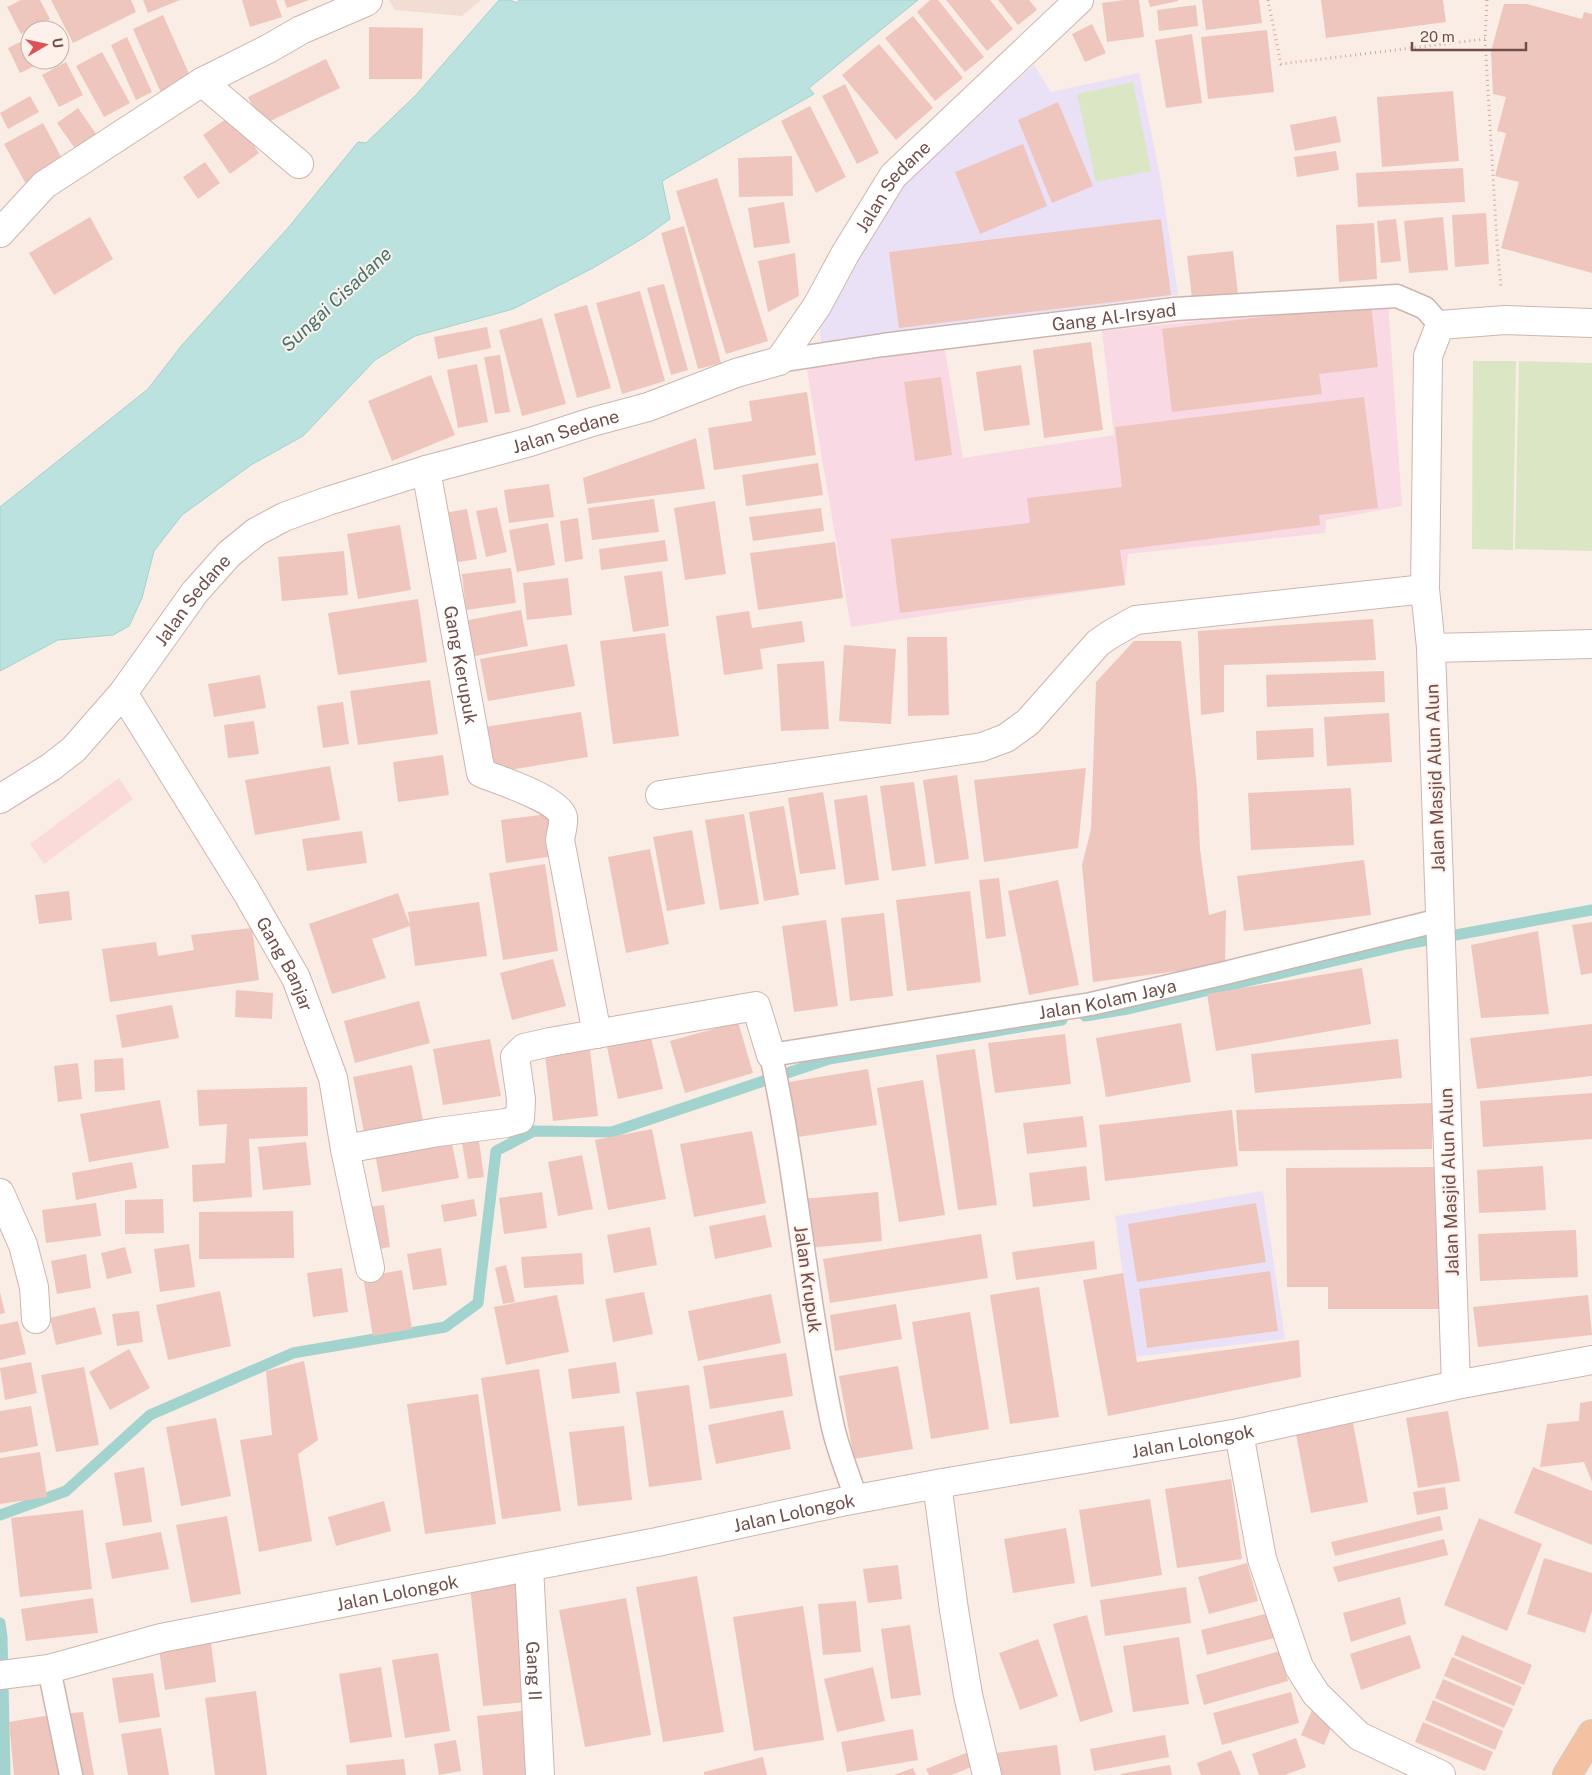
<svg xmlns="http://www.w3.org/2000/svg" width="1592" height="1775" font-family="'Public Sans',sans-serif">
<rect width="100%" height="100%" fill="#faede5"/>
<!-- residential -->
<path fill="#f1ddd4" d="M389 0H481L462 16 395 10Z"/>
<!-- commercial -->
<path fill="#fadbd9" d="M119 778 133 799 44 864 30 844Z"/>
<!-- education -->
<path fill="#eae1f7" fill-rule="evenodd" d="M1034 65 1051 92 1139 73 1161 181 1178 295 821 342 819 315 902 182Z
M1263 1191 1285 1339 1134 1357 1115 1216ZM1270 1271 1278 1331 1147 1348 1139 1289Z"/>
<!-- medical -->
<path fill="#f8d9e4" d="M1388 301 1402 506 1326 520 1325 533 1128 554 1125 585 851 627 806 365 944 344 963 458 1114 435 1102 331Z"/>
<!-- green -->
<path fill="#dbe7c4" d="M1133 82 1151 171 1096 182 1077 94Z
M1473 361H1516L1513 550 1472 549Z
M1519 361 1592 363V551L1515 549Z"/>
<!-- water -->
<path fill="#bbe2de" stroke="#a2d3cf" d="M499 0H510L517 3 519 0H918L809 88 814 94 662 181 670 219 645 237 593 268 513 309 415 336 375 360 303 436 251 465 182 515 154 551 142 598 129 626 113 635 58 640 0 671V507L148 389 182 345 288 228 358 142 366 143 416 95Z"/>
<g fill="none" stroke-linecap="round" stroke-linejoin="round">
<!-- stream -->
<path stroke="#a2d3cf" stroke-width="11" d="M1085 1016 1128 1009 1406 944 1592 910
M0 1515 66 1491 150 1415 293 1353 445 1327 478 1303 496 1151 534 1131 612 1132 829 1059 1062 1020
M0 1623 2 1637 5 1775"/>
</g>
<!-- building -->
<path fill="#eec6be" d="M21 0H40L50 19 21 34 7 7Z
M51 0H131L136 12 73 43Z
M143 0H180L148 13Z
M242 0H276L282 17 250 27Z
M284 0H309L287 8Z
M930 0H938L984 57 965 72 917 12Z
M946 0H990L1013 29 987 51Z
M998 0H1029L1037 10 1018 25Z
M1124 0H1139L1144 37 1107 42 1102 3Z
M1148 0H1178V1L1150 7Z
M1202 0H1259L1262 23 1206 30Z
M1321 0H1443L1446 22 1326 38Z
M1504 4H1527L1582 19 1584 12 1592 14V273L1501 248 1519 182 1495 176 1506 133 1497 131 1506 97 1493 94 1491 51Z
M1196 5 1198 26 1159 31 1157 10Z
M163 15 191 78 161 93 133 29Z
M913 16 963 78 935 101 885 38Z
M1092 24 1106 53 1085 62 1072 34Z
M369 27 423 28 422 79H369Z
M1267 30 1274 92 1208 99 1201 37Z
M1192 34 1202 103 1166 108 1155 40Z
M30 37V60H47L20 73 8 48Z
M127 37 152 92 136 100 111 45Z
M879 44 933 108 896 140 842 75Z
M102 52 130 103 104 117 76 66Z
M326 59 340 88 262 125 248 97Z
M66 62 83 95 59 107 42 75Z
M845 84 879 153 857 164 822 96Z
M1453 91 1459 161 1382 167 1377 97Z
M30 96 39 112 8 129 0 113Z
M1058 102 1093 186 1052 203 1018 120Z
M810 106 846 177 816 193 781 121Z
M78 108 99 138 78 153 57 123Z
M233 114 259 153 230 174 203 135Z
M1336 116 1341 142 1295 151 1290 125Z
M43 123 65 164 26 184 4 144Z
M1023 144 1047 206 980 234 955 172Z
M1336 151 1339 170 1297 177 1294 157Z
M792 156 793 196 739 197 738 158Z
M205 162 220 183 198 199 183 177Z
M1463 168 1465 202 1358 207 1356 173Z
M717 178 768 341 726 354 676 191Z
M784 202 790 243 754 248 748 208Z
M1486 213 1489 264 1455 267 1452 215Z
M90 217 113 259 54 295 29 253Z
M1443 217 1448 270 1409 273 1404 221Z
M1161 219 1171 295 899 328 889 252Z
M1396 219 1401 261 1381 263 1377 221Z
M1374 223 1377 279 1339 282 1336 225Z
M684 226 721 363 698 369 661 233Z
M1233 251 1238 294 1192 298 1187 256Z
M795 253 799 296 768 312 758 261Z
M664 284 688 370 671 375 647 288Z
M640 291 665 381 622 394 596 303Z
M1371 304 1378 367 1319 374 1322 394 1172 412 1162 329Z
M587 305 611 388 577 398 554 314Z
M542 318 566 404 522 416 499 330Z
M487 327 491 348 438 359 434 337Z
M1091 342 1103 430 1044 438 1033 350Z
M500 355 510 412 495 414 484 357Z
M477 364 488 422 458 428 447 370Z
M1021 365 1030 425 984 431 976 372Z
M431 375 455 435 392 461 368 401Z
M941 377 952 455 915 461 904 382Z
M807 392 816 455 714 470 708 428 752 421 749 401Z
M1364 397 1378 508 1319 515 1320 525 1120 550 1125 585 900 613 891 539 1030 523 1027 498 1122 487 1115 427Z
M696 438 705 489 587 504 583 478Z
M818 463 823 495 746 506 742 475Z
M549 484 554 517 509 523 504 490Z
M654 499 659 532 592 540 588 508Z
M715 501 726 574 685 580 674 508Z
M497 507 507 552 486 557 476 511Z
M821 508 824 531 753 541 749 517Z
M467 509 477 559 454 563 444 513Z
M578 518 583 559 565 562 560 521Z
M548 523 555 565 517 572 509 530Z
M400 525 411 590 358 599 347 534Z
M665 540 668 561 601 570 599 549Z
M835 542 843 598 758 610 750 553Z
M344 551 348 595 282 601 278 557Z
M511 568 516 603 466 610 462 574Z
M662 571 669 626 633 632 624 576Z
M568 578 572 615 527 620 523 583Z
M418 599 427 662 338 675 328 613Z
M521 610 528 646 470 657 464 621Z
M749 611 752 628 802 621 805 642 760 649 763 669 724 675 716 616Z
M1373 619 1376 660 1224 665V712L1201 715 1198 631Z
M665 633 679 736 613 744 600 641Z
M907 637H947L949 715 908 716Z
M1134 641H1181L1197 787 1200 849 1209 915 1226 910 1225 965 1093 982 1082 865 1091 829 1096 682Z
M567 644 575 686 488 701 480 659Z
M844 645 896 649 891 724 839 721Z
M824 661 829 729 781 731 777 664Z
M1384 671 1385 702 1267 707 1266 675Z
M260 675 266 708 214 717 208 684Z
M430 680 438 734 358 745 350 691Z
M343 702 349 744 323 748 317 706Z
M581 712 588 757 491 773 484 727Z
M1389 713 1392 762 1327 766 1324 717Z
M254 721 259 754 228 758 224 725Z
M1313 728 1314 757 1257 760 1256 731Z
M443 755 449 795 398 802 393 762Z
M330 766 340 820 255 835 245 780Z
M1086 768 1078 848 984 862 974 780Z
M957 775 969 859 935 864 923 780Z
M914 782 926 866 892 871 880 786Z
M1351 788 1354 845 1251 850 1248 793Z
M823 792 836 869 800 874 788 798Z
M867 795 879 880 845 885 834 800Z
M784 806 799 895 764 901 749 812Z
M548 814 554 856 506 863 501 820Z
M744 814 759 904 720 910 705 820Z
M692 830 705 904 667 911 653 837Z
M362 831 367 863 307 871 302 839Z
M650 849 669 944 626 953 608 857Z
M1364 860 1371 915 1244 931 1237 876Z
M545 864 558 951 503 960 489 873Z
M999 878 1006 936 986 939 979 880Z
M1058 880 1079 985 1029 995 1008 891Z
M69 891 72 920 39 924 35 895Z
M970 891 981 982 907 991 896 900Z
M398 893 410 926 372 939 386 978 332 994 309 924Z
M479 902 487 956 415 966 408 912Z
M884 913 893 996 850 1001 841 918Z
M826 920 838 1006 794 1012 782 926Z
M1592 922V973L1581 975 1572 925Z
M252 928 259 980 110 1002 102 949 156 942 158 956 194 950 191 935Z
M1538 931 1549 1014 1481 1018 1471 945Z
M553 959 566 1006 512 1020 500 973Z
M1362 968 1371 1024 1216 1051 1207 994Z
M236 990 273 993 272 1019 235 1017Z
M419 1001 430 1043 355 1063 344 1021Z
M172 1005 179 1038 122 1048 116 1015Z
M738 1022 753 1073 685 1093 670 1041Z
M1181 1023 1191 1082 1106 1097 1096 1038Z
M1592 1024V1076L1477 1089 1470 1038Z
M650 1033 663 1089 618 1099 606 1042Z
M1065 1034 1071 1084 995 1093 988 1043Z
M490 1039 501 1096 443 1105 433 1049Z
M1398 1039 1402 1078 1255 1093 1251 1054Z
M975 1049 997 1205 958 1210 936 1055Z
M590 1050 598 1116 553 1121 545 1055Z
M123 1058 125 1090 95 1092 94 1060Z
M78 1063 82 1099 58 1102 54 1066Z
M412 1065 423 1120 364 1132 353 1077Z
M868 1069 877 1125 798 1137 789 1082Z
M923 1080 945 1215 899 1222 877 1088Z
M307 1087 308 1136 249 1139 252 1197 193 1202 192 1165 225 1163 227 1124 199 1126 197 1090Z
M1592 1093V1139L1483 1147 1480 1101Z
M160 1100 169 1148 89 1162 80 1114Z
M1432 1103V1149L1239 1151 1236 1110Z
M1232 1110 1238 1166 1105 1181 1099 1125Z
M1083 1116 1087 1147 1027 1154 1023 1123Z
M652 1129 666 1199 608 1210 595 1140Z
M752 1131 766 1203 694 1217 680 1144Z
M478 1134 484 1177 468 1179 461 1137Z
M451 1139 459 1178 382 1192 375 1153Z
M306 1142 311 1185 263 1190 258 1147Z
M582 1155 593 1209 558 1216 548 1162Z
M132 1162 137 1188 76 1200 72 1173Z
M1086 1166 1090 1200 1033 1207 1029 1173Z
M1543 1166 1546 1210 1479 1213 1477 1170Z
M1441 1167 1442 1309H1328V1287H1287L1286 1168Z
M542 1192 547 1228 504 1234 499 1198Z
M878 1192 882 1241 808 1248 803 1199Z
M163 1199 164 1233 125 1234V1200Z
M474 1199 477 1216 444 1222 441 1205Z
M96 1203 101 1236 46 1243 42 1210Z
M1256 1203 1266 1262 1137 1282 1128 1224Z
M384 1205 390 1247 374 1250 368 1207Z
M293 1211 294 1258 199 1259V1212Z
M765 1215 772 1247 715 1259 709 1226Z
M650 1227 657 1265 614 1273 607 1235Z
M1576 1230 1578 1277 1480 1281 1478 1234Z
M981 1234 988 1278 830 1303 823 1259Z
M1094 1241 1097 1269 1016 1280 1012 1252Z
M189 1244 195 1287 160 1292 154 1249Z
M125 1247 132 1273 107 1279 101 1253Z
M441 1248 447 1285 413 1290 407 1254Z
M582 1253 584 1284 524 1288 521 1257Z
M86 1254 91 1288 57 1294 51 1261Z
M506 1265 515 1302 503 1304 495 1268Z
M342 1268 348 1312 313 1317 307 1273Z
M402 1270 412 1329 373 1336 363 1277Z
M1270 1271 1278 1331 1147 1348 1139 1289Z
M1123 1273 1137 1362 1299 1340 1301 1377 1108 1416 1083 1280Z
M1039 1287 1059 1417 1010 1424 990 1295Z
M220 1291 231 1346 168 1360 156 1305Z
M0 1292 5 1313 0 1314Z
M644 1292 653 1334 613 1342 605 1299Z
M771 1294 781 1343 698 1361 688 1311Z
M557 1295 569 1352 506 1365 494 1307Z
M1588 1295 1592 1335 1478 1347 1473 1307Z
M896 1304 902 1339 835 1351 830 1315Z
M95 1307 102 1334 56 1345 50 1318Z
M139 1311 143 1342 117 1346 112 1314Z
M970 1312 989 1429 931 1439 912 1322Z
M18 1321 26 1354 0 1360V1325Z
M129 1349 150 1388 110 1410 89 1372Z
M786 1353 793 1396 710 1409 703 1366Z
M304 1361 318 1440 298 1454 312 1541 259 1552 240 1440 272 1435 266 1371Z
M31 1362 37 1393 5 1400 0 1368Z
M616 1362 620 1393 572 1399 568 1369Z
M898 1366 913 1449 854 1459 839 1376Z
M84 1367 99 1445 56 1452 41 1375Z
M539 1369 561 1511 502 1519 481 1378Z
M689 1385 702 1480 649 1487 636 1392Z
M478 1394 496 1524 425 1534 407 1404Z
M1592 1401V1482L1584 1462 1540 1467 1547 1424 1579 1421 1580 1403Z
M31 1406 38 1446 0 1453V1411Z
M783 1410 791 1449 716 1464 708 1425Z
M1448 1411 1460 1481 1418 1488 1406 1418Z
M216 1418 231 1496 181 1506 166 1427Z
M1352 1418 1368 1502 1311 1513 1295 1429Z
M624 1426 632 1500 578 1506 569 1432Z
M40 1452 47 1497 0 1504V1458Z
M144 1467 152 1522 123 1526 114 1473Z
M1533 1467 1592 1491V1545L1514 1513Z
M1231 1479 1242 1559 1177 1568 1165 1489Z
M1445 1487 1448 1509 1417 1515 1413 1492Z
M1150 1499 1162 1575 1091 1587 1079 1510Z
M384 1501 391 1531 336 1546 328 1517Z
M83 1510 92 1589 20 1597 11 1518Z
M227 1516 241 1594 191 1603 176 1525Z
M1440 1516 1443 1530 1335 1556 1331 1542Z
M1479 1518 1542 1544 1507 1631 1444 1605Z
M1066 1528 1075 1583 1013 1593 1004 1539Z
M161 1532 169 1569 112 1579 105 1543Z
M1444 1539 1448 1555 1338 1582 1333 1567Z
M1544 1558 1592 1573V1611L1585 1633 1527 1614Z
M1247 1563 1258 1601 1209 1614 1198 1577Z
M898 1565 902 1599 868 1603 863 1569Z
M697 1576 724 1732 663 1742 636 1587Z
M523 1582 536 1701 483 1706 470 1587Z
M1186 1587 1191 1623 1105 1636 1100 1600Z
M1400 1597 1406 1624 1351 1642 1343 1613Z
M93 1598 98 1633 26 1641 21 1609Z
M626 1598 651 1735 585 1747 559 1610Z
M856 1601 861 1652 823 1655 818 1604Z
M803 1606 824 1740 754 1751 733 1617Z
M1273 1612 1279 1637 1207 1655 1201 1630Z
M1087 1615 1113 1712 1080 1722 1053 1624Z
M910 1625 921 1695 891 1699 881 1629Z
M1410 1635 1421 1668 1361 1690 1350 1654Z
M1462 1635 1532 1665 1524 1685 1454 1655Z
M1179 1637 1189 1704 1133 1712 1123 1646Z
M1038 1639 1058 1696 1020 1710 999 1653Z
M211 1643 216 1682 165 1690 159 1650Z
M1280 1651 1288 1681 1204 1705 1196 1675Z
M438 1653 450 1731 405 1738 392 1660Z
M1452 1657 1522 1687 1514 1706 1444 1676Z
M381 1667 392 1737 350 1743 339 1674Z
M873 1667 885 1721 837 1732 824 1679Z
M153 1673 160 1717 119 1723 112 1678Z
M1443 1679 1513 1709 1504 1728 1435 1698Z
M256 1691 267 1775H215L205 1698Z
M1291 1692 1299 1723 1222 1745 1213 1713Z
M1433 1700 1503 1731 1495 1750 1425 1720Z
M1313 1708 1335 1718 1324 1745 1301 1735Z
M529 1710 535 1775H483L477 1716Z
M83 1712 94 1775H74L63 1714Z
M56 1714 66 1775H14L9 1722Z
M1423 1722 1493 1752 1485 1771 1415 1742Z
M161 1728 169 1775H128L121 1734Z
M913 1729 918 1760 847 1772 841 1742Z
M1165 1735 1169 1757 1094 1771 1090 1749Z
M1296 1738 1306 1767 1285 1775H1259L1252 1754Z
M456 1740 461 1771 439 1775 434 1744Z
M1057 1745 1061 1775H999L996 1753Z
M1231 1750 1241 1775H1201L1197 1763Z
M971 1751 976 1765 952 1775H929L926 1769Z
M763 1757 767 1775H704V1772Z
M404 1759 406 1775H347L346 1765Z
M1170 1765 1172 1775H1121L1120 1774Z
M913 1768 916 1775H894Z"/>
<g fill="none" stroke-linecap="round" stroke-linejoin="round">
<!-- lane casing -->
<g stroke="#cdb5af" stroke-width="25">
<g id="lane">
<path id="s1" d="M779 361 883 345 1175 309 1397 296 1425 308 1440 325"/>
<path id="s2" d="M857 1501C848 1473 836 1446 831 1418 806 1298 797 1175 771 1055L1091 1004 1221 974 1440 920"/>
<path d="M49 1669 71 1775"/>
</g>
</g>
<!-- street casing -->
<g stroke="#cdb5af" stroke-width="30">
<g id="street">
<path d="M299 164 202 82 268 49 301 30 366 2 368 0"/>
<path d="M0 233 44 185 202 82"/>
<path id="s3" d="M426 470 481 773C499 780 558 799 563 817 564 824 561 833 560 840L597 1034"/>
<path d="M1431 648 1592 644"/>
<path id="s4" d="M123 693 246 891 296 978 333 1078 345 1149 370 1268"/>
<path d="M660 795 982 747 1006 738 1028 722 1098 643 1111 634 1136 620 1425 589"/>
<path id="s5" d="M0 799 51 767 74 749 123 693 195 592 229 554 256 532 284 517 328 501 426 470 530 442 592 422 648 407 736 373 779 361 817 306 845 254 893 176 1079 0"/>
<path d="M345 1149 438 1132 506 1123 520 1119 521 1099 515 1057 524 1048 550 1042 756 1006 771 1055"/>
<path d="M0 1193 23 1245 34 1287 36 1319"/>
<path d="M1456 1385 1431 648 1425 589 1428 356 1440 325 1505 320 1592 323"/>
<path d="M1239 1433 1262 1559 1299 1667 1316 1694 1359 1736 1441 1775"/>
<path d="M937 1484 954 1610 968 1695 987 1775"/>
<path id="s6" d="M529 1567 540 1775"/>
<path id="s7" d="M0 1675 49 1669 161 1638 657 1542 841 1502 937 1484 1239 1433 1456 1385 1592 1360"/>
</g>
</g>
<!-- primary casing -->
<g stroke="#d4cac9" stroke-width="30">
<path id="primary" d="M1567 1775 1592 1734"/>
</g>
<!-- path -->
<path stroke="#d2a9a2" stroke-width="3" stroke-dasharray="1 4" stroke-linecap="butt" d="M1268 0 1281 64 1485 39
M1487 0 1485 39 1497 244 1501 286"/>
<!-- lane -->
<use href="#lane" stroke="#fff" stroke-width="22"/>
<!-- street -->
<use href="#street" stroke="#fff" stroke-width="28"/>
<!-- primary -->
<use href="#primary" stroke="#f4c1a2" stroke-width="28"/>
</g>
<g text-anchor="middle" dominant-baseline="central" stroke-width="4" stroke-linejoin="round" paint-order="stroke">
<!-- street labels -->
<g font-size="18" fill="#71504c" stroke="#fef1eb">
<text stroke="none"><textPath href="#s5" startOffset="1134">Jalan Sedane</textPath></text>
<text stroke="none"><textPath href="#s1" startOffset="338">Gang Al-Irsyad</textPath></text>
<text stroke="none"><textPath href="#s5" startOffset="700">Jalan Sedane</textPath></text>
<text stroke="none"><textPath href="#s5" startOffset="280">Jalan Sedane</textPath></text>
<text stroke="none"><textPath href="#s3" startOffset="198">Gang Kerupuk</textPath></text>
<text transform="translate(1435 778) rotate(-92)">Jalan Masjid Alun Alun</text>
<text stroke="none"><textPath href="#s4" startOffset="316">Gang Banjar</textPath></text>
<text stroke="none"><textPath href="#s2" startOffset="796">Jalan Kolam Jaya</textPath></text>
<text transform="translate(1449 1182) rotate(-92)">Jalan Masjid Alun Alun</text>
<text transform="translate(808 1279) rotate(82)">Jalan Krupuk</text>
<text stroke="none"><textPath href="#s7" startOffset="1216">Jalan Lolongok</textPath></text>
<text stroke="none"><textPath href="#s7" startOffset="811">Jalan Lolongok</textPath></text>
<text stroke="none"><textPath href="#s7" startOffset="406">Jalan Lolongok</textPath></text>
<text stroke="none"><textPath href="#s6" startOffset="104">Gang II</textPath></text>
</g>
<!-- water labels -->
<g font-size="19" font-style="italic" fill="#417672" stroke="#fef1eb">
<text transform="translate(336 299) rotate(-43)">Sungai Cisadane</text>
</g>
</g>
<!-- north arrow -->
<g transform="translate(45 45) rotate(81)"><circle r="24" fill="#fef1eb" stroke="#c6b1ab"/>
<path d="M0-4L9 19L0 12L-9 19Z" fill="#dc5255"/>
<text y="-8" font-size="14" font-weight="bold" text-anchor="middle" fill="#71504c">U</text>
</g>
<!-- scale -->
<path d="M1412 42v8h114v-8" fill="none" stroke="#71504c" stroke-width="2.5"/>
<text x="1420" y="42" font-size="15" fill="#71504c" stroke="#fef1eb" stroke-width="4" paint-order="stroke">20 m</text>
</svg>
